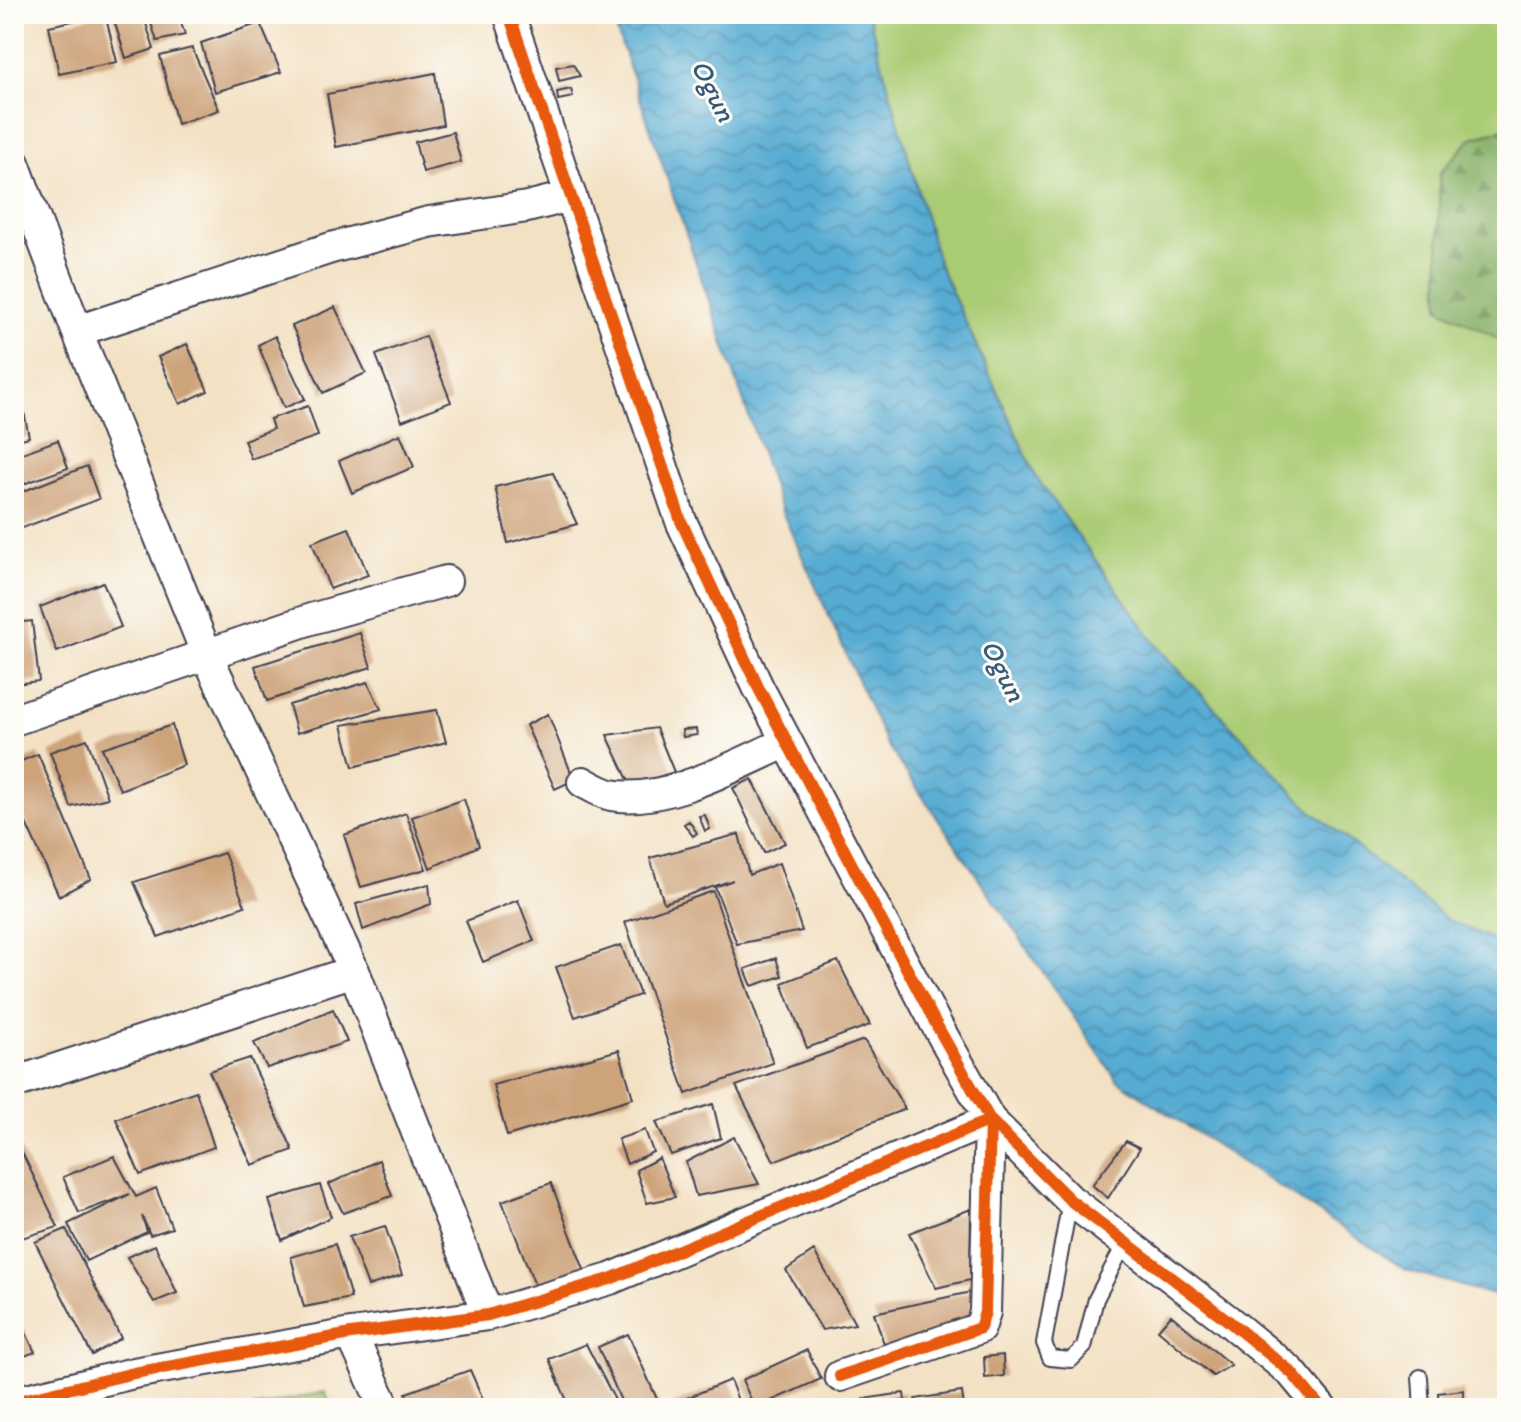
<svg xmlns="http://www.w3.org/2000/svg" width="1521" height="1422" font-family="Itim,sans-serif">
<defs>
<pattern id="forest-firs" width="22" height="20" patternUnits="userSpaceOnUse" patternTransform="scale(2)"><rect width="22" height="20" fill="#87b066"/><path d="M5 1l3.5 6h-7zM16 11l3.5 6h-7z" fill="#6e8f55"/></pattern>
<pattern id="water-waves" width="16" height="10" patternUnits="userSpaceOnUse" patternTransform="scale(2)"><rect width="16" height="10" fill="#57acd3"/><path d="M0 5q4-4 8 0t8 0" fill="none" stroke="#488cac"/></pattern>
</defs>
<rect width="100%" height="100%" fill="#fdfcf7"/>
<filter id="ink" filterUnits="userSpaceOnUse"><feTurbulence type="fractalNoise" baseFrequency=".0125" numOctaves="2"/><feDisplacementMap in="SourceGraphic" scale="16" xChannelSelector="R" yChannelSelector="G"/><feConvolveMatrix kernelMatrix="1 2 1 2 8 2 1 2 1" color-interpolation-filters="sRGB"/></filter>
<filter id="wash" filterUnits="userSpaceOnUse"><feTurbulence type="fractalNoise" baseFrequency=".006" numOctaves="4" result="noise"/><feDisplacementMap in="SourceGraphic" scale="32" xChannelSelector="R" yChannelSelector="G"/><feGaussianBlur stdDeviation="1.8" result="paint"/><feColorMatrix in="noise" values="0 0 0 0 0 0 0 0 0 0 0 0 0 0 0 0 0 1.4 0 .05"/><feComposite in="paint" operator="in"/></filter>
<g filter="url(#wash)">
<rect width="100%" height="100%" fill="#f3e1c4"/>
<!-- grass -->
<path fill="#aacc75" stroke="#667758" stroke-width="2" d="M868 14H1507V128L1472 138 1439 174V308L1507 343V946L1448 920 1309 809 1160 650 1036 477 938 262Z
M325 1392 332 1408H252Z"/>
<!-- forest -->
<path fill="url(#forest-firs)" stroke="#546950" stroke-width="2" d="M1507 128V343L1439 308V174L1472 138Z"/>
<!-- water -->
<path fill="url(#water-waves)" stroke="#3c6787" stroke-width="2" d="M611 14H868L938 262 1036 477 1160 650 1309 809 1448 920 1507 946V1299L1406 1270 1117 1080 886 743 779 505Z"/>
<g id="blocks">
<!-- building -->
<path fill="#cda37a" d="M105 14 117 62 59 74 49 26Z
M112 14H143L154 49 126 58Z
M148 14H178L185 35 157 41Z
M260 23 281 72 215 92 201 43Z
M192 48 219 110 177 124 160 56Z
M573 64 580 76 559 81 556 67Z
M435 73 443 125 336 147 327 94Z
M571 89 573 97 558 100 557 92Z
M453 132 461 162 423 172 415 142Z
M335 307 366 373 323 393 292 326Z
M275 336 305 399 284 408 258 345Z
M425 336 451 402 402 421 376 355Z
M187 344 208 391 180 404 158 357Z
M17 376 29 437 14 441V377Z
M308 406 318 436 251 459 244 440 273 429 270 419Z
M400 434 414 467 352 493 339 461Z
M58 440 68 468 24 484 14 456Z
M87 466 99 499 17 530 14 522V495Z
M553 473 577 524 508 543 495 487Z
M349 528 368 575 330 589 312 542Z
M103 582 121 627 57 652 40 607Z
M32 621 39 681 14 684V623Z
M360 633 371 667 267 701 255 666Z
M368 682 381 709 297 733 289 705Z
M437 710 446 742 353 767 342 725Z
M548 714 574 780 555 789 526 725Z
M172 725 184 765 120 790 102 748Z
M656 728 674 772 631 786 607 735Z
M696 729 697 735 683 737 682 730Z
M87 739 108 798 71 807 50 752Z
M38 754 91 879 59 896 14 797V764Z
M752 779 785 843 764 853 733 788Z
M464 799 479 846 430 868 412 817Z
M406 813 426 869 361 887 344 835Z
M705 815 710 829 705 831 699 816Z
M689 821 697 833 693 836 684 824Z
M739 834 749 875 779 863 802 931 737 944 715 887 733 880 664 903 650 858Z
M224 853 245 906 158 937 134 882Z
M429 884 431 904 363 930 356 904Z
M713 891 773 1063 686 1094 625 922Z
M518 900 534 941 483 962 466 921Z
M621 945 640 995 575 1017 556 967Z
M776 958 782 976 752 986 745 969Z
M838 961 870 1025 807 1048 782 983Z
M333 1009 347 1042 267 1068 254 1043Z
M864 1040 905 1109 774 1161 736 1086Z
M619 1050 633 1098 507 1136 493 1085Z
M250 1058 293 1150 252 1165 209 1071Z
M196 1091 214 1147 140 1175 116 1119Z
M713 1104 721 1138 671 1155 656 1122Z
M645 1130 653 1152 627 1164 618 1139Z
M14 1136 58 1227 15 1240 14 1201 18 1198 14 1191Z
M734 1137 759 1184 696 1196 686 1162Z
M1126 1141 1140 1148 1108 1198 1092 1185Z
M114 1156 136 1197 156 1188 172 1228 150 1235 142 1216 147 1232 86 1261 68 1224 130 1194 79 1213 63 1177Z
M659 1158 675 1197 647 1203 636 1170Z
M379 1160 392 1196 343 1213 329 1184Z
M551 1183 586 1275 538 1293 502 1201Z
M320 1185 331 1217 282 1240 269 1200Z
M971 1209 970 1280 936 1288 909 1233Z
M385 1226 402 1275 368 1286 349 1237Z
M66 1229 121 1338 92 1355 35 1242Z
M335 1244 351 1298 304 1307 291 1257Z
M155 1245 177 1293 154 1302 127 1257Z
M814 1251 855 1324 822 1330 786 1270Z
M971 1292V1330L887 1353 874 1313Z
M14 1308 35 1352 14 1360Z
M1171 1315 1231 1365 1213 1376 1158 1330Z
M628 1334 661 1408H624L598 1347Z
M586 1344 615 1400 584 1408H570L549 1359Z
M807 1350 821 1379 755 1408 742 1380Z
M1003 1355 1004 1376 985 1378 984 1357Z
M470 1370 487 1408H412L406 1393Z
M730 1380 741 1408H671L672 1404Z
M1463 1390 1464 1408H1439L1438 1393Z
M962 1392 964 1408H917L915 1399Z
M904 1393 906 1408H864L863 1399Z"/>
</g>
</g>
<g filter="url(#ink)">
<use href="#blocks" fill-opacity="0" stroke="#413f50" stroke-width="2"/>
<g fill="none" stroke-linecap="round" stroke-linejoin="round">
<!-- service casing -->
<g stroke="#413f50" stroke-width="18">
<path id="service" d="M1070 1201 1044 1343 1050 1358 1071 1360 1084 1347 1096 1299 1125 1243
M1420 1377 1422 1408"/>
</g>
<!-- minor casing -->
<g stroke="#413f50" stroke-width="34">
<path id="minor" d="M509 14 681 521 758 687 936 1024 990 1120 1070 1200 1226 1319 1291 1372 1321 1408
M14 163 77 331 207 655 354 971 488 1315
M77 331 331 248 429 222 527 207 571 196
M14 720 311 619 446 581
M583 782C592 787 602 793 611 795 666 805 737 764 787 742
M14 1083 354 971
M351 1334 385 1408
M14 1402 134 1373 351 1334 488 1315 610 1279 990 1120 985 1312 980 1328 840 1376"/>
</g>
<!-- service -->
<use href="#service" stroke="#fff" stroke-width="14"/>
<!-- minor -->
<use href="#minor" stroke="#fff" stroke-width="30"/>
<!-- cycleway casing -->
<g stroke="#fdfcf7" stroke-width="17">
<path id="cycleway" d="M509 14 681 521 758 687 936 1024 990 1120 1070 1200 1226 1319 1291 1372 1321 1408
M14 1402 134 1373 351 1334 488 1315 610 1279 990 1120 985 1312 980 1328 840 1376"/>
</g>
<!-- cycleway -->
<use href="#cycleway" stroke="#e8590c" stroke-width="12"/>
</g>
</g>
<g text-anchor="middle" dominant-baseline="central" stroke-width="6" stroke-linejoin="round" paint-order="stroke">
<!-- water labels -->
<g font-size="28" font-style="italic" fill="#375978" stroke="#fdfcf7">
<text transform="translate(714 90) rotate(63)">Ogun</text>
<text transform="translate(1004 670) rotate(63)">Ogun</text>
</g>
</g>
<!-- margin -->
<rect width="1521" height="1422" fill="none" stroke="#fdfcf7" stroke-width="48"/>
</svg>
